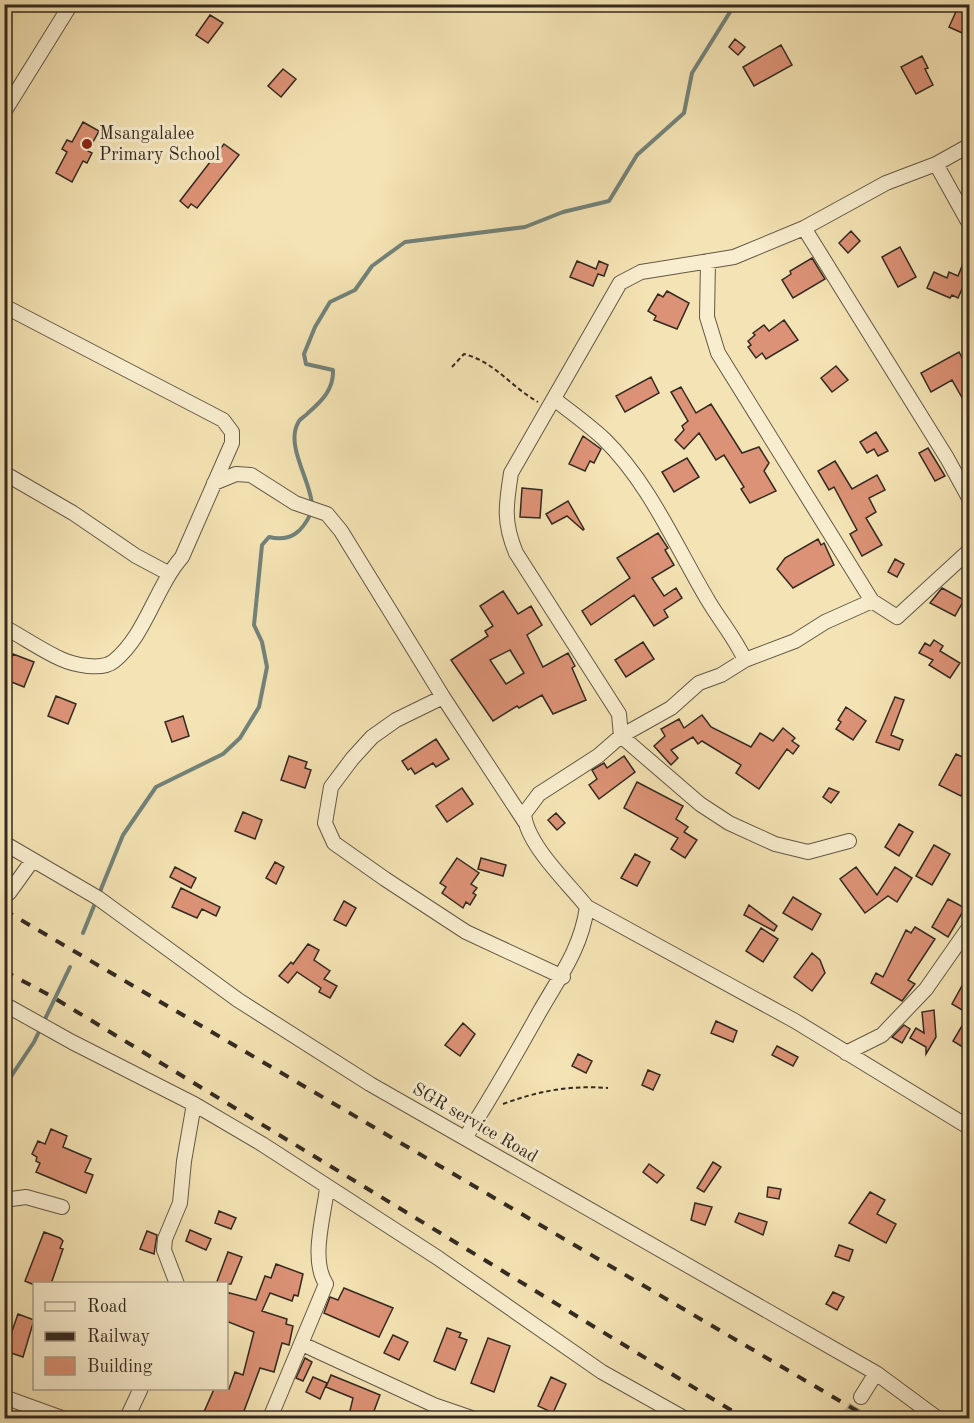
<svg xmlns="http://www.w3.org/2000/svg" width="974" height="1423" font-family="'Old Standard TT',serif">
<rect width="100%" height="100%" fill="#f4e3b4"/>
<filter id="stains"><feTurbulence type="fractalNoise" baseFrequency=".00333" numOctaves="4"/><feColorMatrix values="0 0 0 0 .2 0 0 0 0 .09 0 0 0 0 .02 0 0 0 .5 -.17"/></filter>
<radialGradient id="worn" r=".72"><stop offset=".6" stop-color="#630" stop-opacity="0"/><stop offset="1" stop-color="#630" stop-opacity=".3"/></radialGradient>
<g fill="none" stroke-linecap="round" stroke-linejoin="round">
<!-- stream -->
<path stroke="#728279" stroke-width="4" d="M312 506C312 483 285 446 298 423 299 419 306 416 308 413 322 401 334 389 333 370L306 364 304 354 315 327 330 302 355 290 372 266 405 242 525 227 563 212 609 201 637 155 684 113 692 73 735 4
M99 894 123 835 156 787 223 754 240 738 259 707 267 667 262 642 254 625 262 545 269 537C291 542 302 532 311 513
M83 933 96 901
M4 1087 34 1042 70 967"/>
</g>
<!-- building -->
<path fill="#dc9276" stroke="#332a21" stroke-width="1.5" fill-rule="evenodd" d="M959 5 969 10 965 23 969 25V36L949 27Z
M210 15 223 23 208 43 196 35Z
M735 39 745 47 738 55 729 47Z
M781 45 792 65 754 86 743 67Z
M922 56 928 68 925 69 933 85 916 94 901 67Z
M283 69 296 79 281 97 268 86Z
M83 122 99 131 88 151 92 153 87 163 83 161 72 182 56 173 67 152 62 149 67 140 72 142Z
M224 144 239 155 197 208 191 204 188 208 180 201Z
M851 231 860 241 848 253 839 243Z
M900 247 916 277 898 287 882 257Z
M969 249V273L958 298 952 295 950 298 927 288 934 272 947 278 949 272 958 276Z
M812 258 825 279 793 298 782 280 791 274 790 271Z
M577 261 596 269 599 261 608 265 604 276 598 274 593 286 570 277Z
M667 291 689 303 677 329 654 320 656 316 648 311 658 294 663 297Z
M784 320 798 340 766 359 762 353 756 358 748 347 751 345 748 341 755 335 753 333 764 325 769 331Z
M959 352 966 365 963 367 969 380V410L952 380 931 392 921 373Z
M836 366 848 380 832 392 821 378Z
M651 377 659 393 625 412 616 396Z
M681 387 696 413 711 404 742 453 759 447 769 463 764 471 776 491 750 503 741 489 744 487 724 455 716 460 699 433 684 449 675 440 684 430 682 426 688 421 671 392Z
M876 432 888 451 878 456 874 449 867 453 860 442Z
M583 436 601 449 594 463 590 461 585 471 569 464Z
M928 448 945 476 935 481 919 453Z
M687 458 699 477 674 492 662 472Z
M835 461 852 489 877 475 885 490 869 498 876 512 866 518 882 545 862 556 850 534 857 530 834 487 829 490 818 471Z
M522 488 542 490 540 518 520 517Z
M568 501 584 529 583 530 567 516 552 524 546 514Z
M658 533 668 548 665 550 674 565 652 578 664 596 676 588 682 598 664 610 668 617 654 626 634 595 591 625 582 611 630 578 617 558Z
M818 539 821 545 824 543 834 565 793 588 777 569 785 558Z
M895 559 904 564 897 577 888 572Z
M942 588 964 600 955 616 930 603Z
M503 591 518 614 531 606 542 625 527 635 543 667 568 653 575 666 572 668 586 700 553 714 542 695 519 708 517 706 493 721 451 660 488 636 485 631 493 626 480 606ZM510 650 524 673 506 684 490 660Z
M934 640 943 646 940 651 960 663 950 678 929 665 933 660 919 653 925 643 930 646Z
M643 642 654 659 626 677 615 660Z
M13 654 34 662 24 687 4 679Z
M56 696 76 704 68 724 48 716Z
M895 697 904 700 891 735 903 740 899 750 876 742Z
M846 707 866 721 853 740 836 729 841 722 838 720Z
M702 715 711 727 751 747 760 733 773 741 783 728 795 738 792 741 799 746 793 754 787 749 759 789 736 773 741 765 702 741 698 744 693 737 671 750 678 758 671 765 654 746 665 736 661 729 679 719 684 728Z
M183 716 189 736 172 742 165 722Z
M436 739 449 759 436 767 433 763 415 774 411 768 408 770 402 761Z
M956 754 969 760V779L961 796 939 785Z
M289 756 307 762 305 768 311 770 305 788 281 780Z
M624 756 635 772 599 799 589 785 597 779 592 770 604 763 607 768Z
M637 782 683 806 676 819 688 827 684 832 697 840 685 858 671 849 678 838 624 808Z
M462 788 473 804 447 822 436 806Z
M829 788 839 792 831 803 823 797Z
M243 812 262 820 255 839 235 831Z
M556 813 565 823 557 830 548 820Z
M899 824 913 832 899 856 885 847Z
M934 845 950 854 932 885 916 876Z
M635 854 650 862 637 886 621 878Z
M457 858 479 873 471 884 477 888 473 893 476 895 470 905 466 902 463 908 442 893 446 887 440 883Z
M481 858 506 865 503 876 478 869Z
M275 862 284 867 276 884 266 878Z
M175 867 196 878 191 888 170 877Z
M856 867 877 895 895 867 912 878 897 902 888 896 865 913 840 879Z
M181 888 220 907 216 916 202 909 197 918 172 907Z
M793 897 821 914 812 930 783 913Z
M948 899 965 908 948 937 932 927Z
M344 901 356 908 346 926 334 920Z
M749 905 777 926 774 931 744 915Z
M915 927 935 939 908 980 915 984 902 1001 871 983 876 973 883 977 906 930 911 933Z
M761 928 778 939 763 962 746 951Z
M308 944 319 950 314 960 330 971 324 979 337 986 330 998 319 992 321 988 297 972 288 983 279 976 291 962 293 964Z
M812 953 820 960 825 973 812 991 794 977Z
M969 973V1051L953 1041 969 1014 952 1004Z
M934 1010 936 1037 926 1054V1047L910 1038 916 1028 924 1033 922 1012Z
M716 1021 737 1031 733 1042 711 1033Z
M463 1023 475 1034 460 1056 445 1045Z
M904 1025 910 1029 902 1043 892 1037Z
M777 1046 798 1057 793 1066 772 1055Z
M578 1054 592 1061 586 1073 572 1066Z
M648 1070 660 1075 653 1090 642 1085Z
M51 1129 67 1136 63 1147 91 1159 85 1172 93 1175 86 1193 36 1172 40 1163 36 1161 37 1157 32 1154 38 1141 45 1144Z
M713 1162 721 1167 704 1192 697 1188Z
M649 1164 664 1175 657 1183 643 1172Z
M768 1187 781 1189 779 1199 767 1197Z
M870 1192 885 1200 877 1214 896 1224 886 1243 849 1223Z
M695 1203 712 1207 705 1225 691 1220Z
M219 1211 236 1218 231 1229 215 1223Z
M739 1213 767 1222 763 1235 735 1222Z
M190 1230 211 1239 206 1250 186 1241Z
M147 1231 157 1235 154 1254 140 1249Z
M44 1232 60 1238 63 1241 60 1248 63 1249 51 1284H32L25 1281Z
M839 1245 853 1250 849 1261 835 1256Z
M228 1252 242 1257 231 1284H216Z
M276 1264 303 1274 298 1296 294 1295 292 1301 270 1293 262 1311 287 1319 286 1324 293 1326 289 1345 282 1343 274 1372 260 1368 241 1419H218L204 1412 214 1389H229L235 1372 243 1375 254 1332 226 1321V1292L256 1300 265 1276 271 1278Z
M344 1288 393 1308 379 1337 324 1313 330 1297 338 1300Z
M833 1292 844 1297 837 1310 826 1304Z
M18 1314 34 1320 23 1357 5 1351Z
M447 1328 461 1333 459 1337 467 1340 455 1370 434 1361Z
M393 1335 408 1342 399 1360 384 1353Z
M488 1338 510 1346 494 1392 471 1383Z
M305 1358 312 1362 303 1381 296 1378Z
M331 1375 380 1395 371 1419H348L353 1398 326 1387Z
M313 1377 327 1383 320 1399 306 1392Z
M551 1377 566 1384 553 1413 538 1406Z"/>
<g fill="none" stroke-linecap="round" stroke-linejoin="round">
<!-- minor-tunnel -->
<path stroke="#cdbe97" stroke-width="14" stroke-dasharray="14 7" stroke-linecap="butt" d="M848 1418 861 1397"/>
<!-- minor casing -->
<g stroke="#635846" stroke-width="16">
<path id="minor" d="M4 112 71 4
M936 164 970 225
M804 228 947 458 970 500
M708 261 707 317 718 353 872 601
M4 306 223 420 232 432V443L182 557C155 588 146 635 114 661 102 671 74 665 61 659 41 650 23 637 4 627
M554 399C571 412 589 425 604 439 650 484 676 547 709 602 721 622 735 638 745 660
M4 473 73 513 136 556 168 573
M214 483 236 474 251 475 295 503 327 514 341 531 443 697 525 822
M443 697 396 720 372 737 352 759 331 787 325 823 334 843 385 879 466 932 563 977
M849 841 808 852 775 844 729 823 700 804 621 736 671 708 699 683 721 675 745 660 795 641 825 622 872 601 897 617 970 550
M4 843 98 898 238 1000 370 1084 876 1373 937 1418
M9 893 32 861
M587 907 795 1021 970 1128
M4 1004 72 1042 194 1104 262 1144 438 1258 602 1372 684 1418
M846 1053 882 1035 926 989 970 926
M465 1138C492 1097 516 1054 540 1011 560 976 581 949 587 907 567 882 527 845 524 814L539 794 598 756 621 736 619 714 516 553C503 522 506 505 511 473L620 283 641 272 734 257 804 228 886 183 936 164 970 145
M4 1200 26 1197 62 1207
M177 1284 164 1250 165 1239 180 1203 184 1161 194 1104
M302 1344 434 1405 472 1418
M4 1397 62 1418
M861 1397 876 1373
M127 1418 141 1388
M270 1418 326 1284C310 1259 324 1216 327 1188"/>
</g>
<!-- path -->
<path stroke="#332a21" stroke-width="2" stroke-dasharray="4.5 3" stroke-linecap="butt" d="M452 367 464 354C495 362 511 387 538 402
M503 1104C538 1091 570 1085 608 1088"/>
<!-- minor -->
<use href="#minor" stroke="#f8edce" stroke-width="14"/>
<!-- rail -->
<path stroke="#332a21" stroke-width="4" stroke-dasharray="10 10" stroke-linecap="butt" d="M4 910 869 1418
M4 971 51 996 744 1418"/>
</g>
<!-- markers -->
<circle fill="#8f2418" stroke="#f8edce" stroke-width="2" cx="87" cy="144" r="6"/>
<g text-anchor="middle" dominant-baseline="central" stroke-width="6" stroke-linejoin="round" paint-order="stroke">
<!-- poi labels -->
<g font-size="18" fill="#332a21" stroke="#f8edce" text-anchor="start">
<text x="99" y="134">Msangalalee<tspan x="99" dy="21">Primary School</tspan></text>
</g>
<!-- street labels -->
<g font-size="18" fill="#332a21" stroke="#f8edce">
<text transform="translate(475 1123) rotate(30)">SGR service Road</text>
</g>
</g>
<!-- margin -->
<rect width="974" height="1423" fill="none" stroke="#f4e3b4" stroke-width="24"/>
<rect x="6" y="6" width="962" height="1411" fill="none" stroke="#332a21" stroke-width="3"/>
<rect x="12" y="12" width="950" height="1399" fill="none" stroke="#332a21" stroke-width="1.5"/>
<!-- legend -->
<rect x="33" y="1282" width="195" height="108" fill="#f8edce" stroke="#a99f89" stroke-width="1.5"/>
<rect x="45" y="1302" width="30" height="9" fill="#f8edce" stroke="#a99f89" stroke-width="1.5"/>
<text x="87" y="1312" font-size="18" fill="#332a21">Road</text>
<rect x="45" y="1332" width="30" height="9" fill="#332a21" stroke="#a99f89" stroke-width="1.5"/>
<text x="87" y="1342" font-size="18" fill="#332a21">Railway</text>
<rect x="45" y="1357" width="30" height="18" fill="#dc9276" stroke="#a99f89" stroke-width="1.5"/>
<text x="87" y="1372" font-size="18" fill="#332a21">Building</text>
<rect width="100%" height="100%" filter="url(#stains)"/>
<rect width="100%" height="100%" fill="url(#worn)"/>
</svg>
